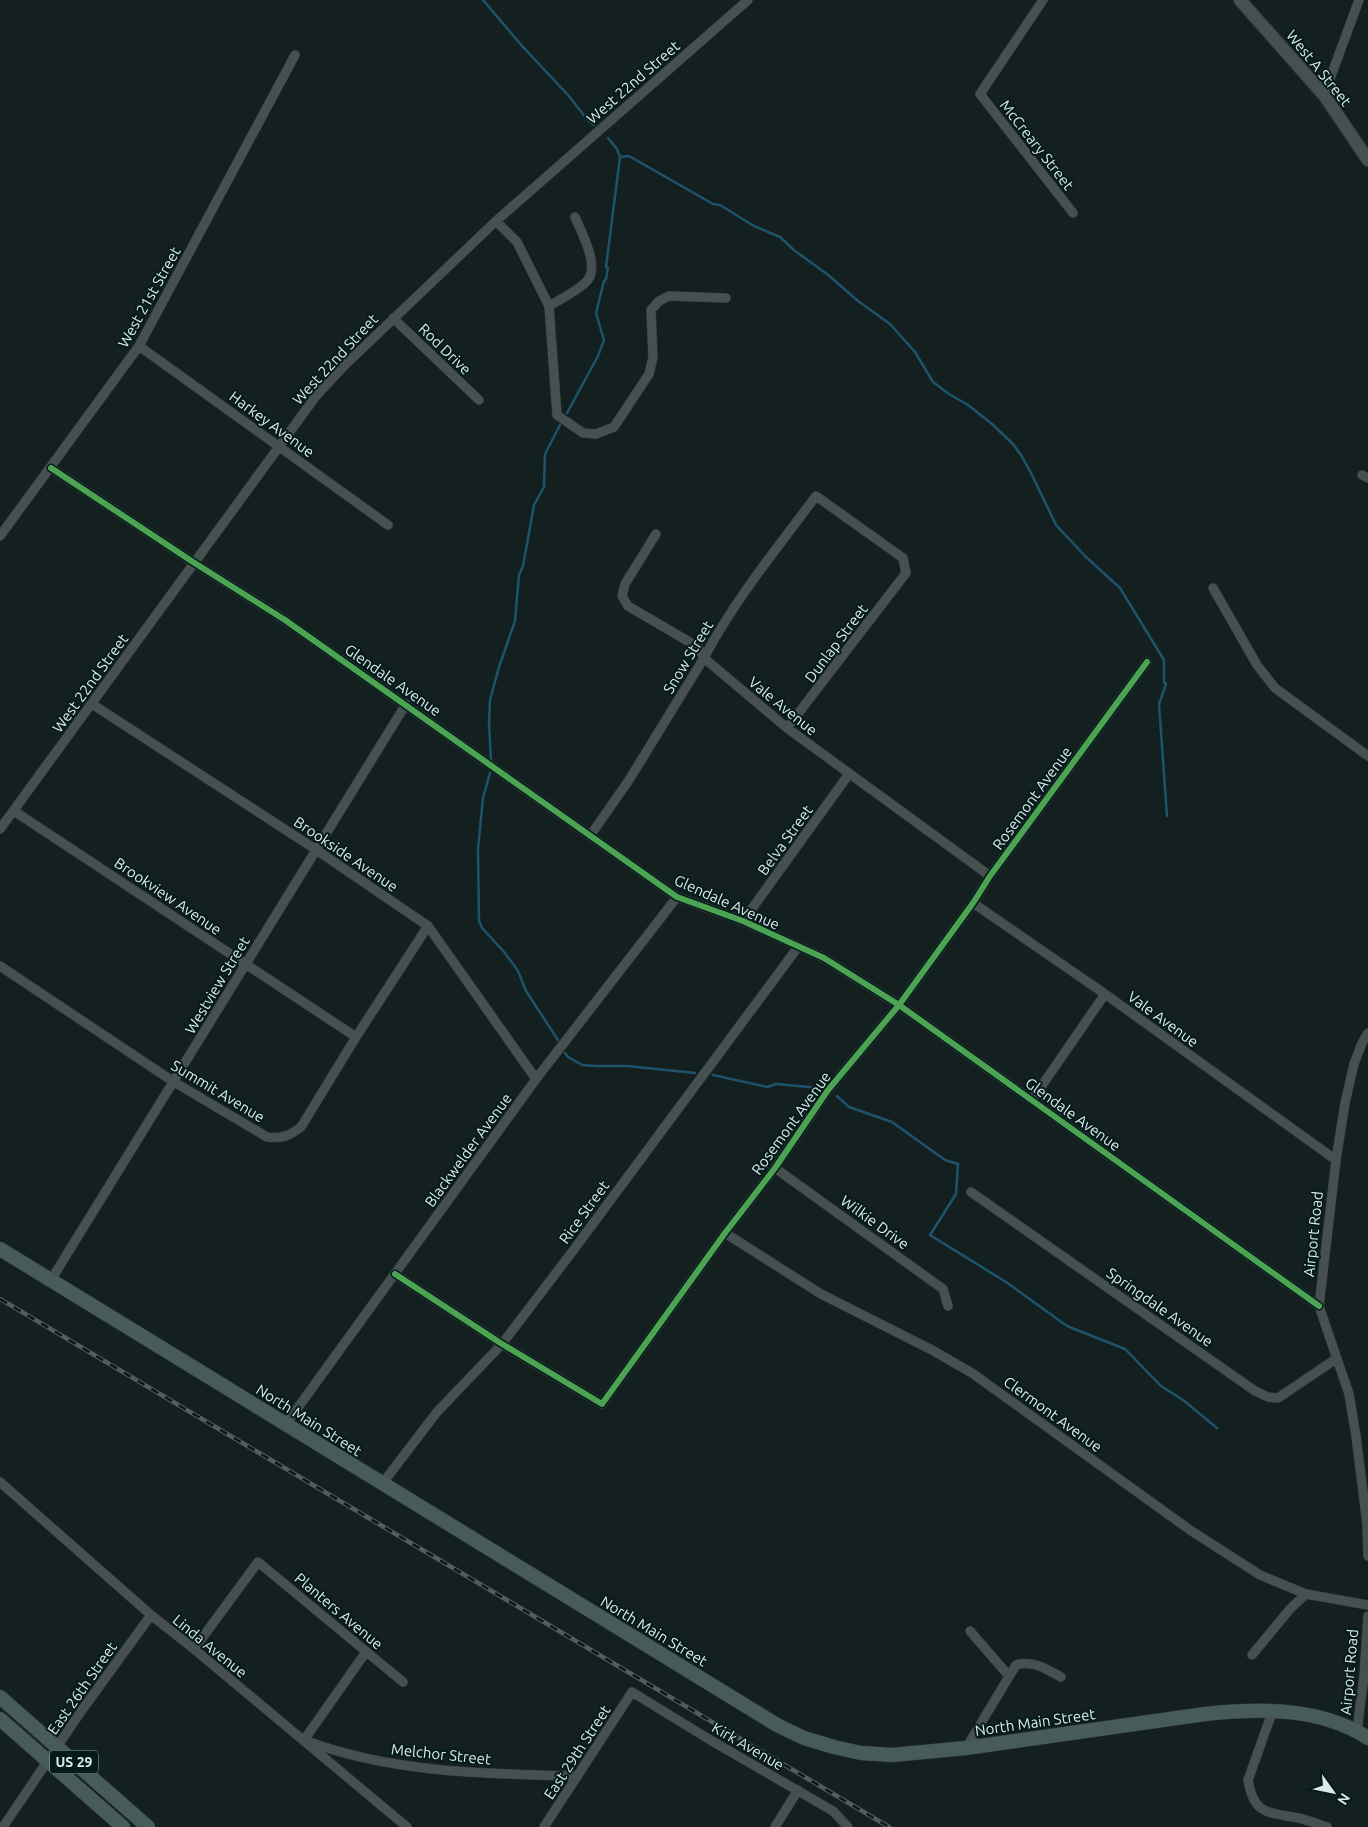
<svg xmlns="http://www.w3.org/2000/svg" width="1368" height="1827" font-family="Ubuntu,sans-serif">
<rect width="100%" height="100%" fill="#142020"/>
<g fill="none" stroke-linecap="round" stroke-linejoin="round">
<!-- stream -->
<path stroke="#1e536c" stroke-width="2.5" d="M483 0 523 47 568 95 586 118 594 125
M620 157 629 156 713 204 720 205 754 226 780 237 795 251 827 274 858 301 890 324 915 352 933 382 949 394 968 405 992 424 1013 444 1021 455 1031 473 1056 525 1085 556 1120 588 1164 660V682L1166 684 1159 704 1167 816
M567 413 598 356 604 340 596 313 604 281 606 279 608 268 606 267 620 157 617 149 608 138
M491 762 489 722 490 700 499 667 515 621 519 575 523 566 534 505 544 487 545 454 560 425
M490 773 483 798 478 849 479 921 482 928 505 953 518 971 526 991 558 1040
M565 1053 568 1057 582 1065 596 1066H627L695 1073
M713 1075 767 1087 776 1084 821 1088
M837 1096 849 1107 892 1122 945 1160 958 1164 956 1194 930 1235 1006 1282 1067 1326 1125 1349 1161 1386 1183 1400 1217 1428"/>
<!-- street casing -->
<g stroke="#323a3a" stroke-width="10">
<path id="street" d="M1043 0 980 94 1073 213
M1324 95 1359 0
M496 221 517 242 549 306 557 415 583 433 596 434 614 427 649 374 653 357 651 310 659 301 669 296 726 298
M549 306C561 299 575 292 585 283 602 269 582 234 575 217
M393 318 479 400
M139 346 388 525
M51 468 193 562 285 620 677 897 743 921 824 958 899 1005 1319 1306
M1362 475 1368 478
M656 534 625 584 622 596 628 606 698 647 704 658 787 728 990 876
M0 536 139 346 295 55
M1213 588 1257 665 1275 688 1368 756
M92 704 315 849 428 926 536 1079
M14 811 356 1037
M0 829 316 396 345 365 496 221 748 0
M590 836 629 780 704 658C733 602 778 547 816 496L903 558 906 573 787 728
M973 903 1105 994 1336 1160
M743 921 849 774
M0 966 174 1082 267 1137C282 1139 289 1136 301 1127L356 1037 428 926
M1368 1033 1362 1043 1354 1064 1345 1103 1336 1160 1319 1306 1349 1394 1356 1436 1367 1524 1368 1556
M1032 1100 1105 994
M775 1168 943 1289 948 1306
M971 1192 1255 1391 1268 1397 1278 1398 1336 1359
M725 1233 821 1294 932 1350 972 1373 1190 1530 1260 1575 1306 1594 1368 1605
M395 1274 502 1344 602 1404 725 1233 775 1168 828 1090 899 1005 973 903 990 876 1147 662
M51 1280 406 704
M286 1424 536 1079 677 897
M0 1482 151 1615 194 1649 407 1827
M382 1484 437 1412 502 1344 572 1252 798 947
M970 1631 1009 1676
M194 1649 258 1562 403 1682
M366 1652 304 1740C391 1773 486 1774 578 1776
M1252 1655 1290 1609 1306 1594
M1273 1710 1248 1780C1254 1816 1269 1812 1298 1818 1308 1820 1318 1824 1327 1827
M1357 1731 1364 1676 1368 1616
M966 1748 1016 1665C1033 1660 1046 1669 1061 1677
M3 1827 82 1710 151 1615
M544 1827 632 1692 712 1741 833 1811 848 1827
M775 1827 798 1790"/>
</g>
<!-- secondary casing -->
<g stroke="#323a3a" stroke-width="14">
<path id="secondary" d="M1240 0 1324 95 1368 160"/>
</g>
<!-- primary casing -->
<g stroke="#323a3a" stroke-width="15">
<path id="primary" d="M0 1249 777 1725 804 1738 834 1747 861 1753 892 1755 966 1748 1205 1714C1260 1708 1320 1707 1368 1738
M0 1697 148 1827
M0 1719 123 1827"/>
</g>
<!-- street -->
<use href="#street" stroke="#475050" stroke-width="9"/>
<!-- secondary -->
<use href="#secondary" stroke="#475050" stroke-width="12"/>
<!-- primary -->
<use href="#primary" stroke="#475b58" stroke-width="14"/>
<!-- rail casing -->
<g stroke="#555c5c" stroke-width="4.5">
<path id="rail" d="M0 1299 889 1827"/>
</g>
<!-- rail -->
<use href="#rail" stroke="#051b1b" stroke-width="2.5" stroke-dasharray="8" stroke-linecap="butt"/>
<!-- cycleway casing -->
<g stroke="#051b1b" stroke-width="9">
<path id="cycleway" d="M51 468 193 562 285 620 677 897 743 921 824 958 899 1005 1319 1306
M395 1274 502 1344 602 1404 725 1233 775 1168 828 1090 899 1005 973 903 990 876 1147 662"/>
</g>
<!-- cycleway -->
<use href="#cycleway" stroke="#4ca352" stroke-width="6"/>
</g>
<g text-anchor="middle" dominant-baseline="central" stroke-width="4" stroke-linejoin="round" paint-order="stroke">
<!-- shield labels -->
<rect fill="#051b1b" stroke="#9cacac" stroke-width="1" x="50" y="1750.5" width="48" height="23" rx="4"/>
<g font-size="14" font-weight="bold" fill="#ddeaea">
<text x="74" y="1762">US 29</text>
</g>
<!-- street labels -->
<g font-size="15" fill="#ddeaea" stroke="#051b1b">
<text transform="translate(1319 68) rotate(51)">West A Street</text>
<text transform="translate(633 82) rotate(-41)">West 22nd Street</text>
<text transform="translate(1037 145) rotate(52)">McCreary Street</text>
<text transform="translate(149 297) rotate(-61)">West 21st Street</text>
<text transform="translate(445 349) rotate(44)">Rod Drive</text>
<text transform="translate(335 359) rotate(-47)">West 22nd Street</text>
<text transform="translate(272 424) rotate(36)">Harkey Avenue</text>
<text transform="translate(836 643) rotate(-53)">Dunlap Street</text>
<text transform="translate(688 657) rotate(-59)">Snow Street</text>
<text transform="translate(393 680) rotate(35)">Glendale Avenue</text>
<text transform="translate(90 683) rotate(-54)">West 22nd Street</text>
<text transform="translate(783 706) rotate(39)">Vale Avenue</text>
<text transform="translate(1032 798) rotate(-54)">Rosemont Avenue</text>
<text transform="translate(785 840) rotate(-54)">Belva Street</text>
<text transform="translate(346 854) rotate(34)">Brookside Avenue</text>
<text transform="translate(168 896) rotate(34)">Brookview Avenue</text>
<text transform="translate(727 902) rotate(24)">Glendale Avenue</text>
<text transform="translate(217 985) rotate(-59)">Westview Street</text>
<text transform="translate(1163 1019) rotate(36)">Vale Avenue</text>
<text transform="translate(218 1091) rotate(31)">Summit Avenue</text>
<text transform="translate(1073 1114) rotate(36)">Glendale Avenue</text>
<text transform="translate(791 1123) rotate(-54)">Rosemont Avenue</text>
<text transform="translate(468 1150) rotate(-54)">Blackwelder Avenue</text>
<text transform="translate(584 1212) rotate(-54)">Rice Street</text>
<text transform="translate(875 1222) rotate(36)">Wilkie Drive</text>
<text transform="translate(1313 1234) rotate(-84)">Airport Road</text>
<text transform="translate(1160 1307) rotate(35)">Springdale Avenue</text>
<text transform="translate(1053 1414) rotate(36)">Clermont Avenue</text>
<text transform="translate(309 1420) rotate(32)">North Main Street</text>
<text transform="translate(339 1611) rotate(40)">Planters Avenue</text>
<text transform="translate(654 1631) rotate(31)">North Main Street</text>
<text transform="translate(210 1646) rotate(39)">Linda Avenue</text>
<text transform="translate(1349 1672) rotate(-85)">Airport Road</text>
<text transform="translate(82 1688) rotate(-55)">East 26th Street</text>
<text transform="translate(1035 1722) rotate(-8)">North Main Street</text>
<text transform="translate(748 1746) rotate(30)">Kirk Avenue</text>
<text transform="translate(577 1752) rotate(-57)">East 29th Street</text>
<text transform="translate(441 1754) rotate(6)">Melchor Street</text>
</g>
</g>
<!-- north arrow -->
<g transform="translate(1333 1792) rotate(123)" stroke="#051b1b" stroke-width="4" paint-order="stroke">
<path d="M0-4L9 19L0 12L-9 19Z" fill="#ddeaea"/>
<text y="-8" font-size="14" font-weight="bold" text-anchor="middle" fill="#ddeaea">N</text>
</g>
</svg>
